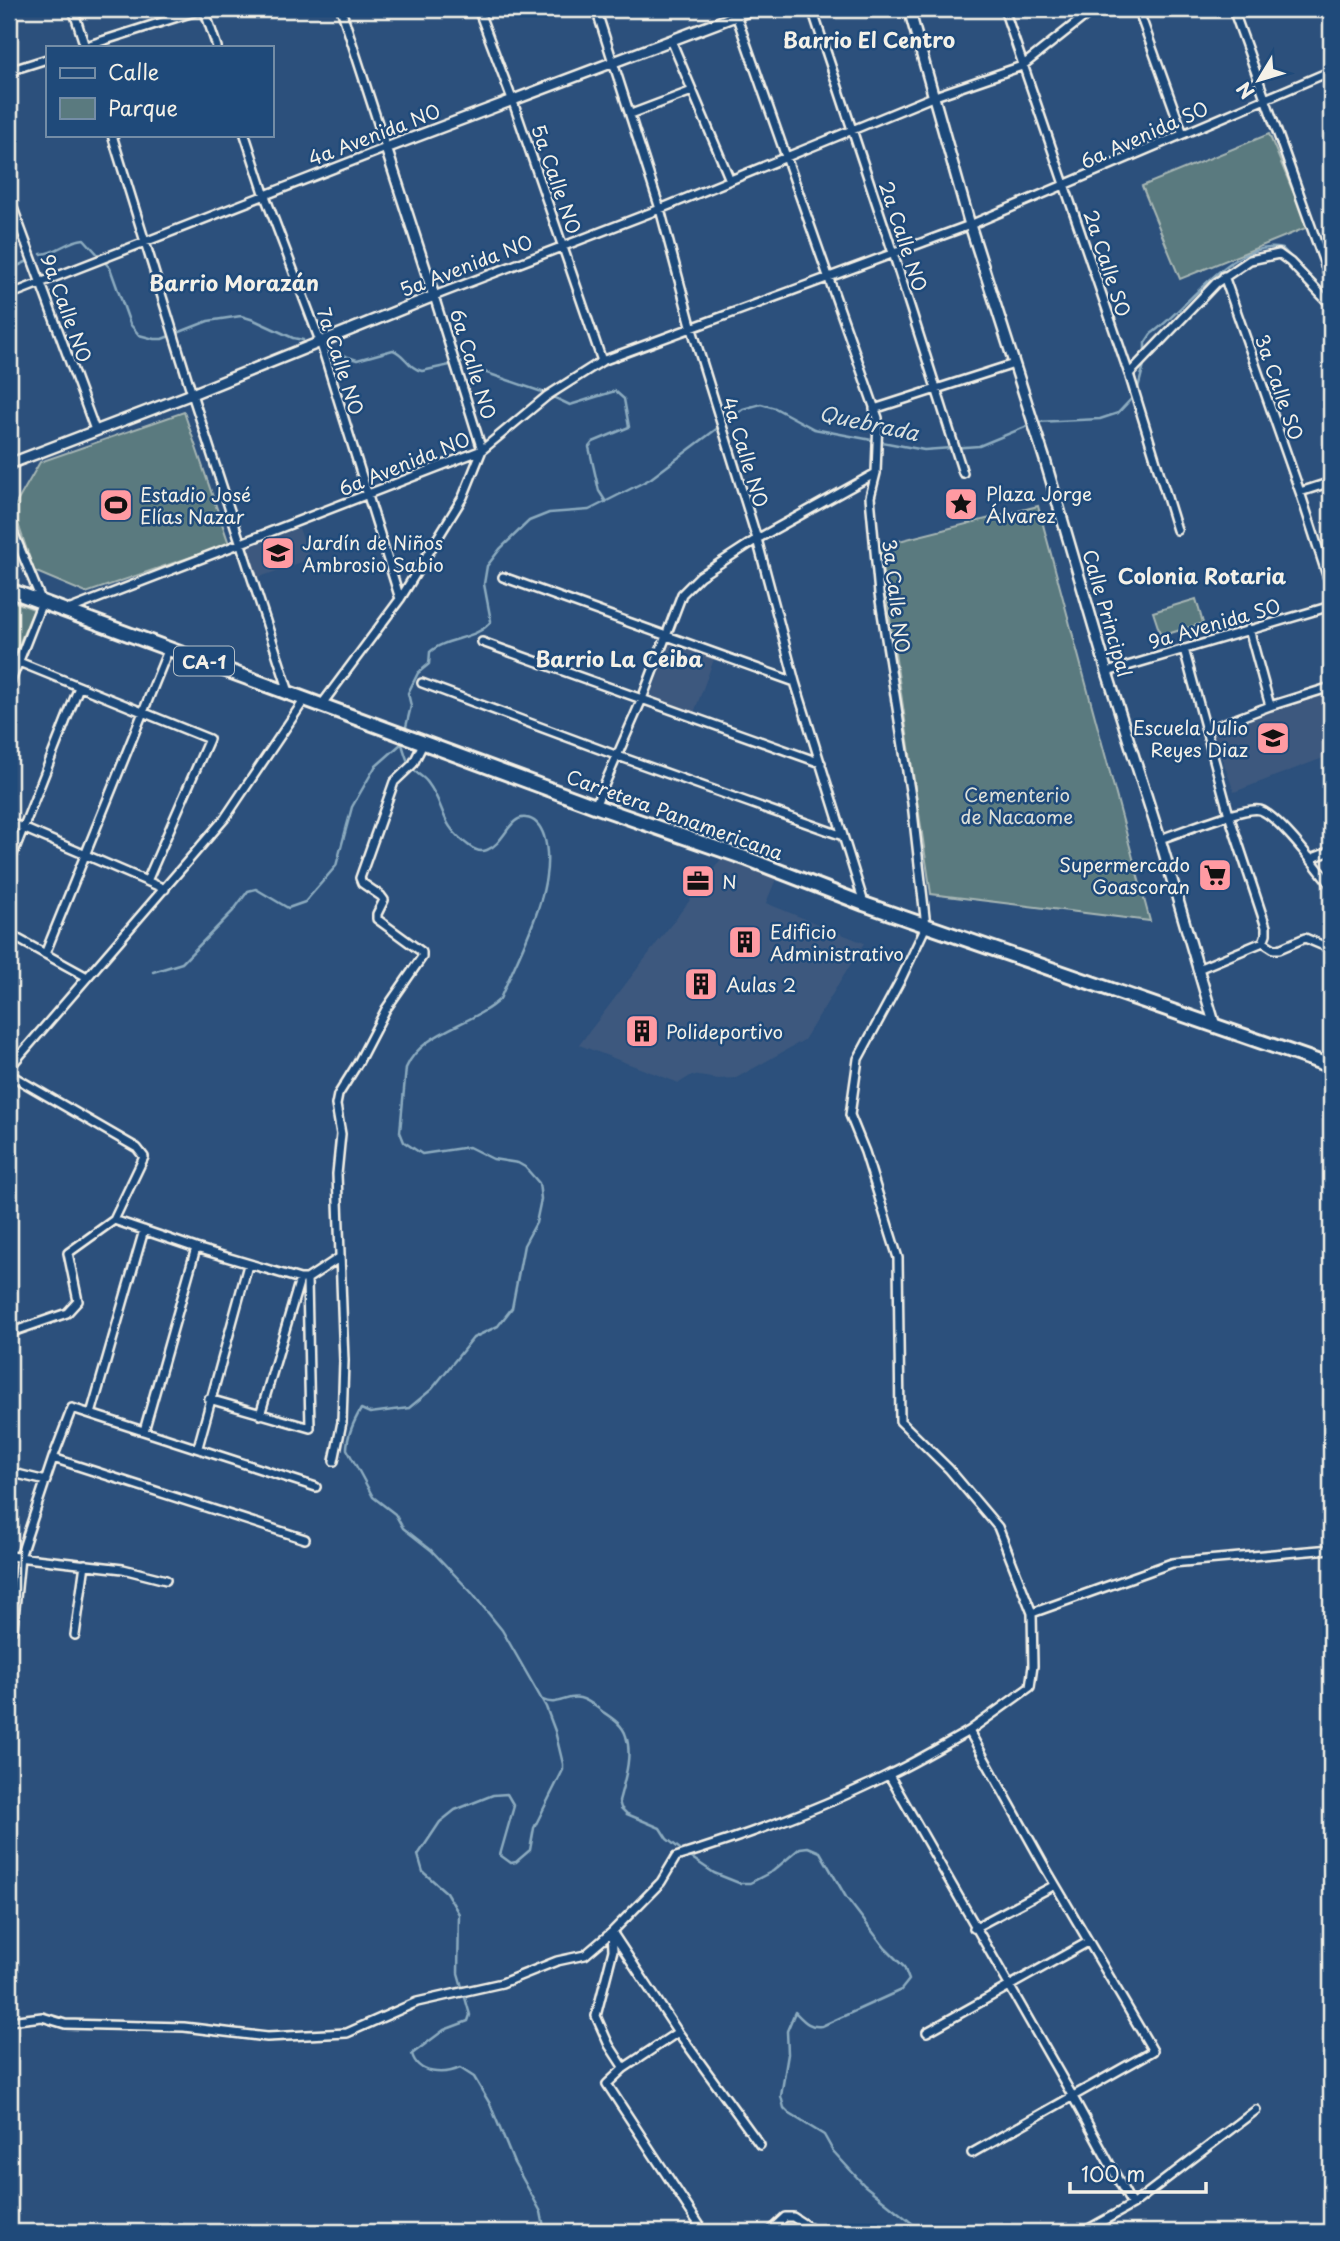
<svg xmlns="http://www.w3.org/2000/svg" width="1340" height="2241" font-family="'Playpen Sans',sans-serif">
<rect width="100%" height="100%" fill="#2c507c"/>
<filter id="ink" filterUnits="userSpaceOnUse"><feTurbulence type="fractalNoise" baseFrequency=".0143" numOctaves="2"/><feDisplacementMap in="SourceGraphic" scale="14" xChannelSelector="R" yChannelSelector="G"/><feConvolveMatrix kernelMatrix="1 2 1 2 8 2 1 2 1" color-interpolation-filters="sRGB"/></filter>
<g filter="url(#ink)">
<!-- built -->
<path fill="#3c587e" d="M299 528 310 559 257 578 246 547Z
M670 643 714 659 694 713 650 697Z
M1331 690V746L1329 747 1331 755 1234 792 1212 730Z
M722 858 776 879 766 903 864 943 804 1040 736 1078 718 1079 692 1075 679 1083 579 1045Z"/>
<!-- green -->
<path fill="#5a7a7f" stroke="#a7b6b4" stroke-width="2" d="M1269 134 1308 227 1180 279 1142 186Z
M184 412 229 544 86 593 34 571 13 509 40 462Z
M1038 506 1150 921 931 894 879 546Z
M1196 599 1203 623 1161 636 1153 612Z
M9 600 34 609 15 654 9 651Z"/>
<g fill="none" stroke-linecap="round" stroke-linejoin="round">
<!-- stream -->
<path stroke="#8cabbf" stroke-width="2.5" d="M41 254C57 253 68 240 84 239L110 268 130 324 139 335 154 339H162L208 321 241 316 254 320 293 338 303 340
M9 270 28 261
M333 352 357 360 393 350C405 354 409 369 422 371L464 362 487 373 545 393
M1145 354V343L1151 334C1187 310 1233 237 1283 249L1331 298
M1137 392 1145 361
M551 396 570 405 615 391 624 399 629 427 593 442 589 447 599 491 606 502
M1036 422 1100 419 1118 413 1133 397
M405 731 411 706 408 693 418 673 429 664 430 652C446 637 478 640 491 621L484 584 487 566 500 549 529 521 549 513 589 510 650 479 743 409 761 404 775 408 814 429 924 450 979 446 1030 425
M402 744C405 754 408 766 416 772 420 776 425 778 428 783 446 807 439 824 468 845 473 849 480 853 487 850 504 844 510 815 526 818 535 819 541 827 544 836 559 885 519 953 500 999 473 1025 422 1031 406 1068L400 1132 404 1142 422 1154 469 1147 493 1159 518 1163 525 1167 539 1183 541 1199 536 1223 524 1245 512 1308 498 1326 473 1338 432 1389 409 1408 370 1413 361 1409C354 1421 347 1435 347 1449L373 1497 395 1514 403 1528 431 1550 472 1593 502 1630 546 1707 555 1731 563 1764V1770L534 1828 530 1850 516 1862 511 1863 500 1855 514 1806 507 1794 493 1795 455 1810 440 1822 418 1855 423 1872 446 1892 459 1914 458 1973 470 2015 468 2021 444 2030 412 2054C418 2075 444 2075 460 2068L474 2077 490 2104 514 2163 541 2212 545 2232
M153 972 182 963 233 911 248 891 256 889 288 908 305 902 336 866 352 807 375 767 401 744
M543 1700C557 1707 566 1695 580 1698 589 1700 596 1707 603 1712 612 1718 623 1725 626 1736 633 1755 624 1782 619 1801L621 1808 627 1814 660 1828 667 1839 684 1852
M689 1856 714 1873 739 1883H750L773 1871 800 1848 808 1847 820 1852 846 1897 885 1948 904 1967 909 1980 901 1990 822 2026C809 2028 804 2021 795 2012L787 2031 788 2054 781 2096 784 2108 790 2114 824 2135 833 2151 864 2185 923 2232"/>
<!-- minor casing -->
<g stroke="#f4f1e8" stroke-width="12">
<path id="minor" d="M73 9 85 47
M204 9 217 47
M478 9 512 99 602 361
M596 9 660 209 692 329 757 539 795 682 864 903
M734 9 878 418 876 473 870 497 879 594 912 803 926 926 901 979 858 1059 850 1115 865 1152 898 1258 900 1421 949 1469 998 1527 1032 1613
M812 9 893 253 963 473
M1004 9 1129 374 1177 530
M1138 9 1183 134
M1233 9 1331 282
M671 40 730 180
M83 47 203 9
M9 71 47 59
M631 114 692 91
M112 135 192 394 289 692
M245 135 265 196 320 341 400 599
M9 197 95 430
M1224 276 1300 492 1331 588
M9 295 386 148 341 9
M1129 374 1216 283 1250 260 1279 254 1290 262 1331 305
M874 409 1014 364
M482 450 434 296 660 209 935 96 1022 66 1094 9
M1300 492 1331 482
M9 522 42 602 9 686
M503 577 795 682
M68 610 482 450 547 396 602 361 970 225 1331 71
M482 642 821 763
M1184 649 1229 815 1266 927V934L1263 942
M9 658 209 739 147 881
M1107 672 1331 606
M422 683 618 756 843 836
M322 704 400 599 463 497 482 450
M1270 706 1331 687
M1206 730 1270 706 1249 629
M595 806 642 699 682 594 700 576 757 539 876 473
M9 822 165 889
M1160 839C1179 833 1244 806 1260 810 1279 816 1318 869 1331 885
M1310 859 1331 851
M9 864 79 687
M9 934 87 977
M45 954 169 648
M1198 969 1263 942 1274 949H1279L1305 938 1331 949
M9 1068 225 818 305 699
M9 1074 137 1148 144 1157 114 1220 68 1253 78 1301 67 1313 9 1333
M114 1220 196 1248 300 1279H307L339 1258
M209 1399 310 1428 307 1279
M91 1414 144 1230
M260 1415 300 1279
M144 1431 196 1248
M198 1447 248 1265
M53 1458 305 1539
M334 1461 342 1422 344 1361 337 1174 341 1134 336 1105 338 1095 358 1063 386 1009 422 957V952L377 919V914L384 900 381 896 362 883 360 878 394 782 413 764 424 742
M9 1472 46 1481
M9 1556 123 1569 166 1580
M13 1629 20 1557 53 1458 72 1408 316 1487
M75 1635 85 1564
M889 1775 1073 2097 1132 2205
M974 1928 1055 1885
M9 2021 42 2017 65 2024 184 2027 267 2037 347 2033 417 2002 502 1983 557 1961 585 1955 612 1932 678 2032 760 2145
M678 2032 624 2068 607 2084 704 2232
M927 2032 1088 1942
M624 2068 609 2045 596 2016 613 1950 612 1932 661 1882 676 1857C748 1835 820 1809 888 1775 916 1762 942 1746 969 1731
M972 2153 1153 2051 1046 1869 969 1731 1030 1687 1033 1666 1032 1613 1172 1563 1331 1549
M769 2232 785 2217H793L816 2232
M1083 2232 1132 2205 1256 2110"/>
</g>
<!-- tertiary casing -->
<g stroke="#f4f1e8" stroke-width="14">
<path id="tertiary" d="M909 9 970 225 1045 460 1107 672 1160 839 1215 1026
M9 464 192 394 434 296 386 148 754 9"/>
</g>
<!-- trunk casing -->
<g stroke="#f4f1e8" stroke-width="18">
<path id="trunk" d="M9 590 595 806 748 859 864 904 1331 1066"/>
</g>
<!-- minor -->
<use href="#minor" stroke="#1f4a7a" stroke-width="7"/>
<!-- tertiary -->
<use href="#tertiary" stroke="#1f4a7a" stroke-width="9"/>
<!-- trunk -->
<use href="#trunk" stroke="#1f4a7a" stroke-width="12"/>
</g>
</g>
<!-- icons -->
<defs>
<g id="sight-square" transform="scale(1.75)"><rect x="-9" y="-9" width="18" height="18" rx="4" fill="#ff9aa2" stroke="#1f4a7a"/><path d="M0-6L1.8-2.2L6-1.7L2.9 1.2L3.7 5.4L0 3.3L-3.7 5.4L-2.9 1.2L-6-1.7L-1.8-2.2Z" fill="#111"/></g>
<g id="stadium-square" transform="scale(1.75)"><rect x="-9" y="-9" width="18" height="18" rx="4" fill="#ff9aa2" stroke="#1f4a7a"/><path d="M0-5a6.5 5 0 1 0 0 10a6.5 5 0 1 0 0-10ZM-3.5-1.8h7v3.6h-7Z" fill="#111"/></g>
<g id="school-square" transform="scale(1.75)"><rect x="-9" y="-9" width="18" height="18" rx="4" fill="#ff9aa2" stroke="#1f4a7a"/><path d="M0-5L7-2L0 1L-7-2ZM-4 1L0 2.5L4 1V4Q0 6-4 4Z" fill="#111"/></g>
<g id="supermarket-square" transform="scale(1.75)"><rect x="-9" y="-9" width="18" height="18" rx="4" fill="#ff9aa2" stroke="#1f4a7a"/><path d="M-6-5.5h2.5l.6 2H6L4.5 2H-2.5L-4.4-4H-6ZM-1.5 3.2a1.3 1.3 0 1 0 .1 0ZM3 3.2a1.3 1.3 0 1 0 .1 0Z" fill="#111"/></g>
<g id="office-square" transform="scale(1.75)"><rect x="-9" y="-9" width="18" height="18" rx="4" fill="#ff9aa2" stroke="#1f4a7a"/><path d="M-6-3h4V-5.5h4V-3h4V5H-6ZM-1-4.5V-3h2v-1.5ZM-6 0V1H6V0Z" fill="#111"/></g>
<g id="building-square" transform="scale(1.75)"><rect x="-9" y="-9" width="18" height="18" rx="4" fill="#ff9aa2" stroke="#1f4a7a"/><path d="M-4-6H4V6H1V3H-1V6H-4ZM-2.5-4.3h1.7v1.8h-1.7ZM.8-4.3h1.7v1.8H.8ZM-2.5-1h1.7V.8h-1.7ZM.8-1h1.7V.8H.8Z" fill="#111"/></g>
</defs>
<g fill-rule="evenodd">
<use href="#sight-square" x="961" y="504"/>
<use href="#stadium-square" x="116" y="505"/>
<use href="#school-square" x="278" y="553"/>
<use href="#school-square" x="1273" y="738"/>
<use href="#supermarket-square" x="1215" y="875"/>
<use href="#office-square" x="698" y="881"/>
<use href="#building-square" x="745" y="942"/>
<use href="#building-square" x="701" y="984"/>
<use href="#building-square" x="642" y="1031"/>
</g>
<g text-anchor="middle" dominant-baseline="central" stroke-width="5" stroke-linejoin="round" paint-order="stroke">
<!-- shield labels -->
<rect fill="#1f4a7a" stroke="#b4bfc7" stroke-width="2" x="174" y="646.5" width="60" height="29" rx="5"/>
<g font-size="18" font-weight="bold" fill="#f4f1e8">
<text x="204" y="661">CA-1</text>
</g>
<!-- street labels -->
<g font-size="19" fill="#f4f1e8" stroke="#1f4a7a">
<text transform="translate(374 134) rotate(-21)">4a Avenida NO</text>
<text transform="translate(1144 134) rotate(-24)">6a Avenida SO</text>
<text transform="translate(557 179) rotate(71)">5a Calle NO</text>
<text transform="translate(904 236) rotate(72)">2a Calle NO</text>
<text transform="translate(1108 263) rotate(72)">2a Calle SO</text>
<text transform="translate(466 265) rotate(-21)">5a Avenida NO</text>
<text transform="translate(67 308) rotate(70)">9a Calle NO</text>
<text transform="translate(341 361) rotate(72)">7a Calle NO</text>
<text transform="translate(474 364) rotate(73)">6a Calle NO</text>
<text transform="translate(1280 387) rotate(71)">3a Calle SO</text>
<text transform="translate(746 452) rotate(73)">4a Calle NO</text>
<text transform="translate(404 463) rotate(-22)">6a Avenida NO</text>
<text transform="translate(897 596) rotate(83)">3a Calle NO</text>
<text transform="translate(1108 613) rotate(74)">Calle Principal</text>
<text transform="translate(1214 623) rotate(-16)">9a Avenida SO</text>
<text transform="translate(675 814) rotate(20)">Carretera Panamericana</text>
</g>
<!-- poi labels -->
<g font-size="19" fill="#f4f1e8" stroke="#1f4a7a" text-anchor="start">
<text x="986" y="493">Plaza Jorge<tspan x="986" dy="22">Álvarez</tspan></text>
<text x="140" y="494">Estadio José<tspan x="140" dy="22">Elías Nazar</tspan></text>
<text x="302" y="542">Jardín de Niños<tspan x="302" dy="22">Ambrosio Sabio</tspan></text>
<text x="1248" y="727" text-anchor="end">Escuela Julio<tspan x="1248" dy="22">Reyes Diaz</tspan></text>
<text x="1190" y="864" text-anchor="end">Supermercado<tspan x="1190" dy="22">Goascoran</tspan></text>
<text x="722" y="881">N</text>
<text x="770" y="931">Edificio<tspan x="770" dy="22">Administrativo</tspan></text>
<text x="726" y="984">Aulas 2</text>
<text x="666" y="1031">Polideportivo</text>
</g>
<!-- park labels -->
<g font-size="19" fill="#dddfd8" stroke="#1f4a7a">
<text x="1017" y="794">Cementerio<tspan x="1017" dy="22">de Nacaome</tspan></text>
</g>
<!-- neighbourhood labels -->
<g font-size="21" font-weight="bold" fill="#f4f1e8" stroke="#1f4a7a">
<text x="869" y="39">Barrio El Centro</text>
<text x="234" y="282">Barrio Morazán</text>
<text x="1202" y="575">Colonia Rotaria</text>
<text x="619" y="658">Barrio La Ceiba</text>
</g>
<!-- water labels -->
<g font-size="21" font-style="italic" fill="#dae0de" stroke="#1f4a7a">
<text transform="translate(869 422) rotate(12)">Quebrada</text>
</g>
</g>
<!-- margin -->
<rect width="1340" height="2241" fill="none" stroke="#1f4a7a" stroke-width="35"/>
<rect x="18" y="18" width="1305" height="2206" fill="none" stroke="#f4f1e8" stroke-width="2.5" filter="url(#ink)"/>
<!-- legend -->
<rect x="46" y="46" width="228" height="91" fill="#1f4a7a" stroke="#748da6" stroke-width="2"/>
<rect x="60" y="68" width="35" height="10" fill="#1f4a7a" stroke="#748da6" stroke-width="2"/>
<text x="108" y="80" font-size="21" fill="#f4f1e8">Calle</text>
<rect x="60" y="98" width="35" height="21" fill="#5a7a7f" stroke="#748da6" stroke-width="2"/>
<text x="108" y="116" font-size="21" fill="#f4f1e8">Parque</text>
<!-- north arrow -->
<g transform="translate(1259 80) rotate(232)" stroke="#1f4a7a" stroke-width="5" paint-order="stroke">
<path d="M0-5L12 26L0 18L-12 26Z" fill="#f4f1e8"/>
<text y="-10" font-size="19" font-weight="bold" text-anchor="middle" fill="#f4f1e8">N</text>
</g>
<!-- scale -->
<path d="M1070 2182v10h136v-10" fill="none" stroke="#f4f1e8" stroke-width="3.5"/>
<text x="1081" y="2182" font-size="21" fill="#f4f1e8" stroke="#1f4a7a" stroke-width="5" paint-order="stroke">100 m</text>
</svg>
